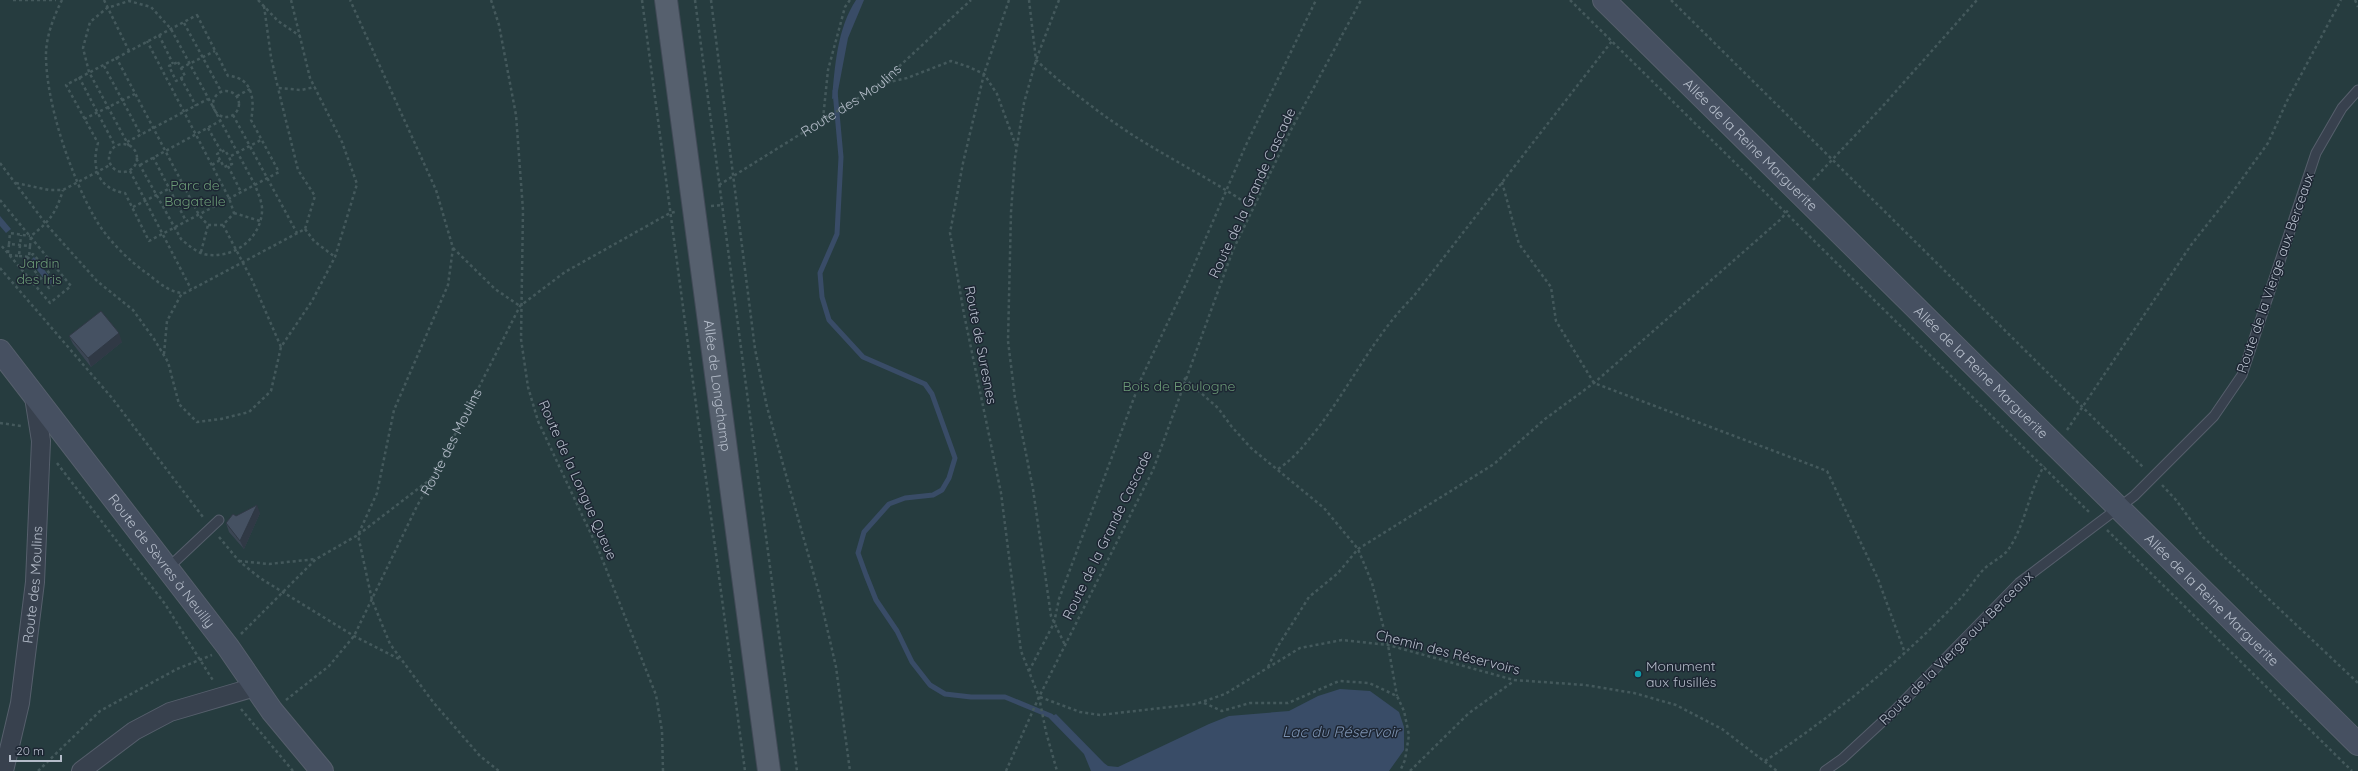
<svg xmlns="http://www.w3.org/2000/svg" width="2358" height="771" font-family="Quicksand,sans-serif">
<rect width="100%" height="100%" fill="#242f3e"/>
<!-- green -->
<path fill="#263c3f" d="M0 0H2358V771H0Z"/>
<!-- water -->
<path fill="#394c67" d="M856 0H864L848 38 837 96 832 99C835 66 837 29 856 0Z
M0 216 11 229 6 233 0 226Z
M34 257 54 282 49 285 30 261Z
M1340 689 1370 691 1399 712 1404 727V750L1389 771H1091L1084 754 1049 718 1056 714 1104 763 1108 766 1118 767 1209 724 1229 716 1289 711 1318 696Z"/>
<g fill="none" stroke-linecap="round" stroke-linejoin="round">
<!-- stream -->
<path stroke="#394c67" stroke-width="5" d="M835 91 841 157 837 234 820 273 822 297 829 320 863 357 925 384 932 394 955 458 949 478 942 490 933 495 905 498 889 504 864 532 858 553 866 575 876 600 897 631 912 662 930 685 945 694 971 697H1005L1051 716 1056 721"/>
<!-- lane casing -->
<g stroke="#565f6c" stroke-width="11">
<path id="lane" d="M168 568 219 520
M1825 771 1842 759 1894 711 2019 583 2134 496 2214 416 2242 375 2316 153 2342 108 2358 90"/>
</g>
<!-- street casing -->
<g stroke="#565f6c" stroke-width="20">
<g id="street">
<path id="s3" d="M4 771 20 703 35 582 41 441 34 397"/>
<path d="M81 771 134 731 170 712 255 687"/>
</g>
</g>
<!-- secondary casing -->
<g stroke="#565f6c" stroke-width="24">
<g id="secondary">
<path id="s4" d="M1604 0 2358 744"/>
<path id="s5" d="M0 351 228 647 272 711 322 771"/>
</g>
</g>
<!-- primary casing -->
<g stroke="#414a57" stroke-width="24">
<g id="primary">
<path id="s6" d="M666 0 769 771"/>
</g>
</g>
<!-- path -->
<g stroke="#44595c" stroke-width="2.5" stroke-dasharray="3 3" stroke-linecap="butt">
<path d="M13 0H56"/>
<path d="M62 0C54 16 47 34 46 52 45 101 71 177 96 220 108 240 129 261 148 274 158 282 171 294 185 293L305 229 315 196 298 170 278 88"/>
<path d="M104 0 129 51"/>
<path d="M258 0 278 21 300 36"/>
<path d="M491 0 499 25 516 115 523 210 521 339 528 387 538 421 599 551 656 695 662 731 663 771"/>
<path d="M642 0 745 771"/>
<path d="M695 0 797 771"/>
<path d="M711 0 755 349 767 407 819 593 836 667 850 771"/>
<path d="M1009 0 984 74 963 163 950 233 964 314 1001 493 1021 651 1039 697 1046 732 1057 771"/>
<path d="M1029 0 1036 60C1064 86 1094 109 1125 130 1167 158 1212 179 1253 208"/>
<path d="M1059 0 1036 60 1024 103 1015 158 1011 212 1008 341 1015 398 1033 489 1051 616 1065 645"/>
<path d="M1570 0 2091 514"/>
<path d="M1671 0 2144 468"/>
<path d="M2355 0 2358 7"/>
<path d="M264 6 271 57 278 88 301 90 315 87"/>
<path d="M197 15 228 76C253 77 255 101 251 120L279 172 149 241 125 193C98 189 91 167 98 143L66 85Z"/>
<path d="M184 23 221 91"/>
<path d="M159 35 173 64"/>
<path d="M116 57 199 215 208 225H223L234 213 229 198 147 41"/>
<path d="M178 62 185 76 176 81 169 66Z"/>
<path d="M104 66 141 135"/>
<path d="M181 68 215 51"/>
<path d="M79 77 115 146"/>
<path d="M181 78 196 106"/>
<path d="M881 84 907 78 951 61 969 67 984 74 997 94 1016 146"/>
<circle cx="226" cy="104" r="13"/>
<path d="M237 96 250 89"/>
<path d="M233 115 297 233"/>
<path d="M84 119 135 94"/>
<path d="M823 119 828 70 845 7 850 0"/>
<path d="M208 128 221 151"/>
<path d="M127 142 208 99"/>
<circle cx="123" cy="158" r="14"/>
<path d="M129 146 89 72 83 48 90 22 107 8 129 1 151 7 171 29 255 185C258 193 263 204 262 212 260 238 236 257 210 255 199 255 188 245 181 239L137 160"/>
<path d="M153 157 186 221"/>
<path d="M220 160 217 154 225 150 229 157"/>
<path d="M0 163 46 224 97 281 133 310 154 339 168 362 179 404 197 422 221 419 249 412 271 391 281 347 312 301 335 257 357 184 342 142 310 78 291 0"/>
<path d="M140 165 220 121"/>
<path d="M212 165 220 160 224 167 232 164 229 157 261 140"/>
<path d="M228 166 241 192"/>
<path d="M130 171 191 289"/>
<path d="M1813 180 1882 107 1977 0"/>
<path d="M1502 182 1519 244 1551 287 1556 321 1594 383 1827 471 1878 579 1905 653"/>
<path d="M16 183 49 190H63L110 165"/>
<path id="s1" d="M719 185 879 85 971 0"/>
<path d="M0 200 71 286 50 303 0 244"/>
<path d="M711 206 722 205"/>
<path d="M133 207 182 182"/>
<path d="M234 213 260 221"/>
<path d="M223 225 252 280 281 347"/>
<path d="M305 229 314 241 335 257"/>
<path d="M9 244 10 233 30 236"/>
<path d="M453 248 495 289 520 306"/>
<path d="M201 252 208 225"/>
<path d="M8 253 9 244 30 246 31 236C50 221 56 213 63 190"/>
<path d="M9 255 19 256 21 235"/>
<path d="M19 256 29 257 30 246"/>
<path d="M0 268 112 398 203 517"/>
<path d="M45 268 52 262"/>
<path d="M31 281 38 275 49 288 57 282 33 254 26 260 38 275"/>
<path d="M164 354 167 321 182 293"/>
<path d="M1184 378 1218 408 1232 427 1251 448 1324 508 1358 549 1372 583 1388 645 1397 696"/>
<path d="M0 423 21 426"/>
<path d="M2067 430 2191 245 2229 197 2268 143 2287 101 2341 0"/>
<path d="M57 463 165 604 214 682"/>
<path d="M1278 469C1296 457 1305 444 1318 428 1351 385 1375 334 1413 297L1612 41"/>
<path d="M432 478 358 535 372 600 390 644 433 702 480 756 499 771"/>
<path d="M2162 485 2176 500 2203 537 2358 683"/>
<path d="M2107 530 2352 771"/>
<path d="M219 537 239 561 260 578 354 636 401 660"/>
<path d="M239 561 269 564 316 559"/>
<path d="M241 634 316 559 358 535 377 493 394 410 448 285 453 248 436 190 350 0"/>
<path d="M1268 667 1278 646 1309 597 1338 573 1358 549 1494 464 1545 419 1594 383 1781 219 1789 209"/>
<path d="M1029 671 1054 623 1059 599 1141 379 1186 284 1245 147 1316 0"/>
<path d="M1040 697 1080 712 1100 715 1196 704 1225 694 1300 648 1342 640 1388 645 1514 680 1585 685 1634 693 1676 705 1722 729 1777 771"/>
<path id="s2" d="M286 700 329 666 354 636 417 506 433 478 520 306 565 272 670 213 675 212"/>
<path d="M1204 703 1222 711 1250 703H1288L1339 681 1369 683 1397 696 1404 711 1409 735 1405 760 1400 771"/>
<path d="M241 709 293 771"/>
<path d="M1765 761C1834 715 1901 661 1958 601 1968 591 1975 578 1985 568 1993 561 2005 556 2010 547 2026 522 2029 491 2044 466"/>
<path d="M38 771 100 711 177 669 212 655"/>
<path d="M1006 771 1039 697 1153 470 1233 250 1292 128 1361 0"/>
<path d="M1410 771 1469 713 1514 681"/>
</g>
<!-- lane -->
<use href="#lane" stroke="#38414e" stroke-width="9"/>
<!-- street -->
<use href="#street" stroke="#38414e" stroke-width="18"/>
<!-- secondary -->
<use href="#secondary" stroke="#465061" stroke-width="22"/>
<!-- primary -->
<use href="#primary" stroke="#56606e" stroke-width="22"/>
</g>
<!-- wall -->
<path fill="#3b4654" d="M69 336 122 342 91 367 73 344Z
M260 513 244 549 229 532 226 523 236 516Z"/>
<!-- shaded-wall -->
<path fill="#303945" d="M119 333 122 342 91 367 88 358Z
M257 505 260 513 244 549 240 541Z"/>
<!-- building -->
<path fill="#455162" stroke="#303945" d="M101 311 119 333 88 358 69 336Z
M257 505 240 541 226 523 233 514 236 516Z"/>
<!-- markers -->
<circle fill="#0f9aa8" stroke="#1d2633" stroke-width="1.5" cx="1638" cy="674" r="4"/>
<g text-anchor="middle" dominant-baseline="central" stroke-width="3" stroke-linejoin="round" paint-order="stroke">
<!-- street labels -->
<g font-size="14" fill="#b4bcc9" stroke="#1d2633">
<text stroke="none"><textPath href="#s1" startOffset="157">Route des Moulins</textPath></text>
<text stroke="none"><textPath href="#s4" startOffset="206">Allée de la Reine Marguerite</textPath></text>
<text transform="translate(1252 193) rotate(-65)">Route de la Grande Cascade</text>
<text transform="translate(2275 273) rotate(-71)">Route de la Vierge aux Berceaux</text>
<text transform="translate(981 345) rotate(79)">Route de Suresnes</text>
<text stroke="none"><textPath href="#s4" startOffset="530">Allée de la Reine Marguerite</textPath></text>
<text stroke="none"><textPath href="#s6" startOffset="389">Allée de Longchamp</textPath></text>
<text stroke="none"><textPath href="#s2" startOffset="311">Route des Moulins</textPath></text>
<text transform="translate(578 480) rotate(66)">Route de la Longue Queue</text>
<text transform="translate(1107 535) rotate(-64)">Route de la Grande Cascade</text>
<text stroke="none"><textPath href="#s5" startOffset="265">Route de Sèvres à Neuilly</textPath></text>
<text stroke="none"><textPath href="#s3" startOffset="189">Route des Moulins</textPath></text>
<text stroke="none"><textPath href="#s4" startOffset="854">Allée de la Reine Marguerite</textPath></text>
<text transform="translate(1956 648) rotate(-45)">Route de la Vierge aux Berceaux</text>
<text transform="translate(1448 652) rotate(14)">Chemin des Réservoirs</text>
</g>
<!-- park labels -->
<g font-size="14" fill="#6b9a76" stroke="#1d2633">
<text x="195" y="185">Parc de<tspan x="195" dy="16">Bagatelle</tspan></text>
<text x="39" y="263">Jardin<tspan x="39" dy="16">des Iris</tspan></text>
<text x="1179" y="386">Bois de Boulogne</text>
</g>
<!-- poi labels -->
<g font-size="14" fill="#b4bcc9" stroke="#1d2633" text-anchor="start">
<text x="1646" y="666">Monument<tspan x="1646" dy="16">aux fusillés</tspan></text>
</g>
<!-- water labels -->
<g font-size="15" font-style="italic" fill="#7c92b1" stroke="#1d2633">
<text x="1341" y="731">Lac du Réservoir</text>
</g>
</g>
<!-- scale -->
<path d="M10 755v6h51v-6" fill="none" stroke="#b4bcc9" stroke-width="2"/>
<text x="16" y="755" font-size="12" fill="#b4bcc9" stroke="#1d2633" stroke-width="3" paint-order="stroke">20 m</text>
</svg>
